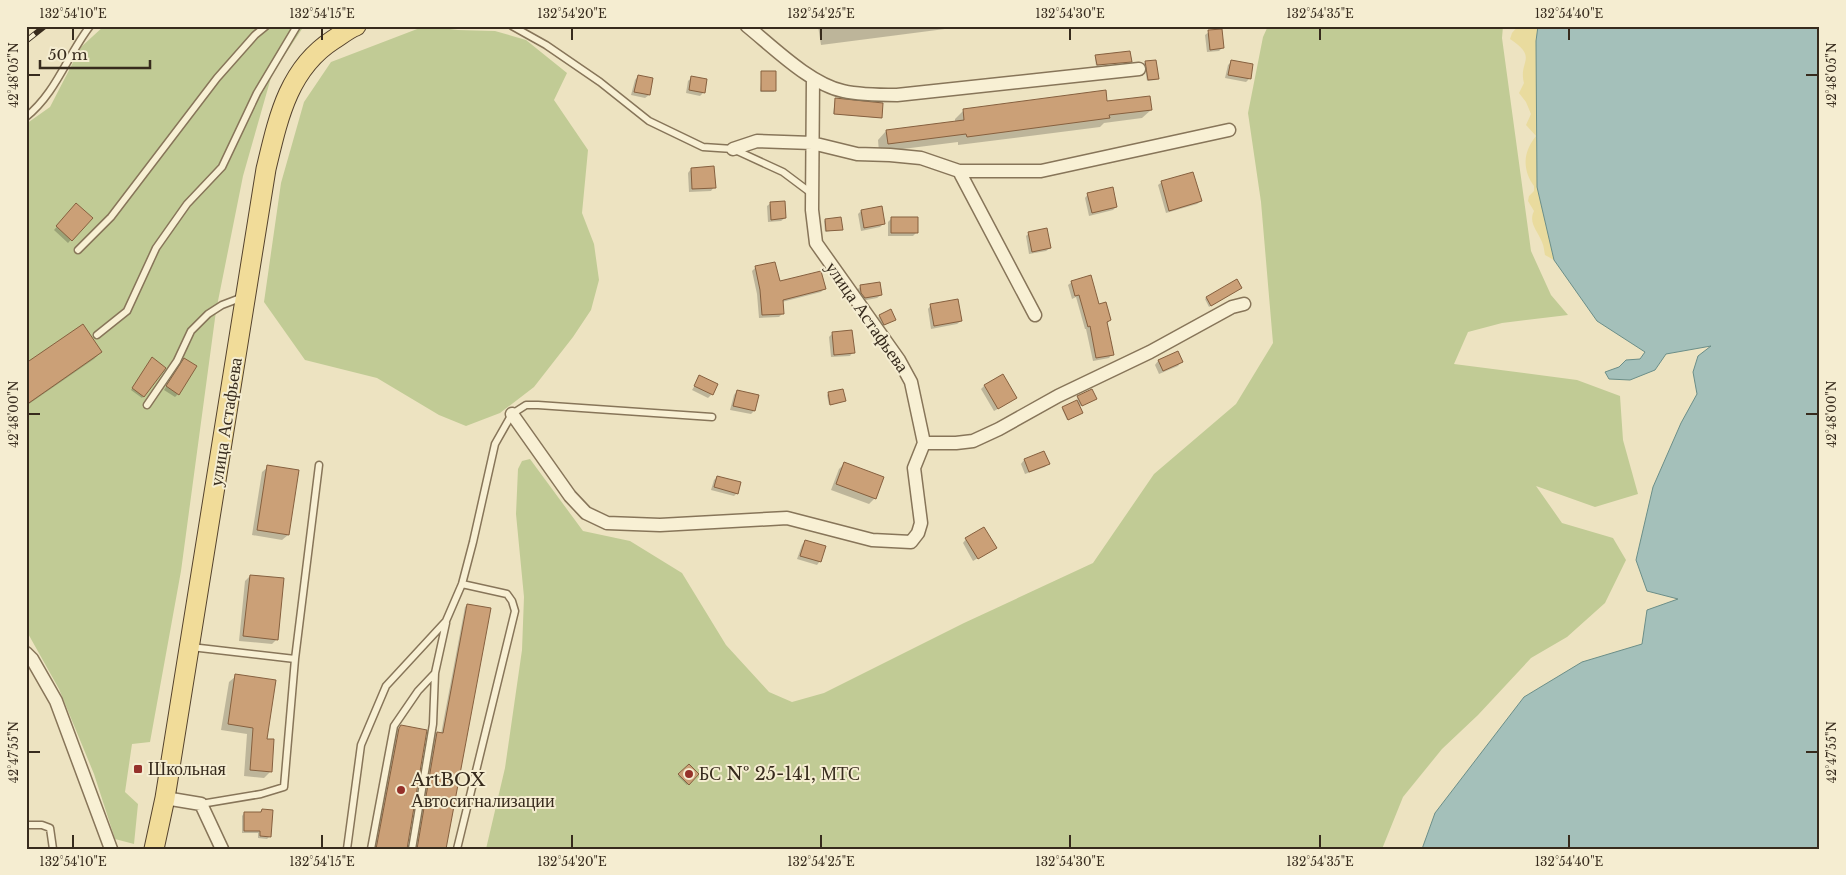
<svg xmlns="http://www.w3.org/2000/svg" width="1846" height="875" font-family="'Libre Baskerville',serif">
<rect width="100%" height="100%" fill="#ede3c1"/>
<!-- green -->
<path fill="#c1cb95" d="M104 26H304L272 74 243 176 216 311 181 571 150 742 132 744 125 792 138 804 134 844 115 839 94 774 59 689 26 630V124L50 107 81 47Z
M425 26 458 30 495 31 526 40 567 73 554 100 588 150 582 213 594 244 599 280 591 310 573 337 534 387 500 413 466 426 439 415 377 378 305 360 264 302 281 183 304 102 331 62Z
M1268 26H1503L1502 38 1531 251 1551 295 1568 315 1502 323 1468 332 1454 364 1577 380 1620 396 1623 440 1638 494 1595 507 1536 486 1562 523 1613 538 1626 560 1605 603 1567 637 1531 658 1478 715 1442 749 1403 797 1382 849H486L505 768 522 650 524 597 516 514 518 469 522 461 530 459 583 531 630 541 682 573 726 645 769 692 792 702 824 693 964 623 1093 563 1154 474 1236 404 1273 343 1261 202 1248 113 1263 37Z"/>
<!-- sand -->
<path fill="#e9db9e" d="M1518 26H1538L1536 41 1537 187 1554 260 1545 255C1544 251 1544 246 1542 242 1538 231 1528 223 1534 211L1528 201 1529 196 1534 191V186C1522 169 1523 152 1536 136L1526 125 1531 114 1526 102 1519 93 1524 83C1518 61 1539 58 1510 39L1512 33Z"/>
<!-- water -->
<path fill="#a4c0ba" stroke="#6b8e88" d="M1538 26H1820V849H1422L1435 813 1524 697 1582 662 1642 644 1647 610 1678 599 1647 591 1636 560 1653 487 1681 423 1697 394 1693 372 1698 356 1711 346 1666 354 1655 370 1630 380 1609 379 1605 372 1619 367 1626 360 1640 359 1645 352 1597 321 1554 260 1537 187 1536 41Z"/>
<!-- shadow -->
<path fill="#0003" d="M818 26H968L821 45Z
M1209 32 1222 48 1219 51 1207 52 1205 35Z
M1096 56 1130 61 1096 66 1095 58Z
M1146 62 1158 78 1156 80 1147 81 1144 63Z
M1231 62 1249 79 1246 82 1225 78 1228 65Z
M762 72 775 90 774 92H760Z
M638 76 649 95 645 98 631 95 635 80Z
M691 78 704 92 700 96 686 93 688 81Z
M835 100 881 117 879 118 833 114Z
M1106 102 1151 110 1142 118 1104 123 1100 127 958 145V142L879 152 878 140 886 131 955 123V119L964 110Z
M691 169 714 187 711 191 689 192 688 173Z
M1162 182 1201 201 1197 204 1166 213 1158 185Z
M1088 194 1116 207 1113 210 1089 216 1085 198Z
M771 203 785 218 781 221 768 222 767 206Z
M76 205 91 218 68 243 54 230Z
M861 211 884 223 880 227 861 231 858 214Z
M892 218 917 232 913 236H888V222Z
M825 220 841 229 825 232 824 221Z
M1029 233 1050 248 1046 251 1029 254 1026 236Z
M755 268 779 282 824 289 821 292 782 302 783 313 779 317 759 318 757 294 752 271Z
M1236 281 1239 289 1209 307 1205 299 1206 298Z
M1072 282 1098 306 1110 320 1106 324 1112 354 1109 358 1093 361 1086 329H1085L1076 297 1072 299 1068 285Z
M861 286 881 295 877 298 861 301 858 296 857 290Z
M931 305 961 321 957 324 931 329 928 309Z
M880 316 894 320 883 326 878 317Z
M833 333 853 352 850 356 831 357 829 337Z
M101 352 94 359 26 406V365Z
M1177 353 1181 362 1178 366 1159 374 1155 365 1158 361Z
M151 360 165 368 142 398 131 390Z
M181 362 178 394 175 397 164 390Z
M700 377 712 394 708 398 692 390Z
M984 386 1012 401 994 411 981 389Z
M737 391 754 411 751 414 730 410 734 395Z
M828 394 845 401 829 405 827 395Z
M1078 397 1094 400 1078 407 1080 414 1067 420 1062 409 1078 401 1077 398Z
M1044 453 1048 464 1045 467 1025 474 1021 464 1024 460Z
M844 464 875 498 869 504 831 490 839 469Z
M268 467 288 535 282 540 252 535 262 472Z
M717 477 737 493 734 496 711 490 714 480Z
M966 539 993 549 973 561 963 543Z
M805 541 820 561 817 565 797 559 802 545Z
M250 576 277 639 272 644 239 641 245 581Z
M467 605 445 849H416L435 735 437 733 441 734 465 607Z
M236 676 271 771 264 778 244 776 247 734 221 730 229 682Z
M401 726 406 849H375L397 731Z
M689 765 698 774 687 785 678 776Z
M262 811 270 836 267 839 258 838V833H242V816L244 813H259Z
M26 842H29V849H26Z"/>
<!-- building -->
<path fill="#cba077" stroke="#86603f" d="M1222 29 1224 48 1210 50 1208 30Z
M1130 51 1132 62 1097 65 1095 55Z
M1156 60 1159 79 1148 80 1145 61Z
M1231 60 1253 64 1251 79 1228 75Z
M761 71H776V91H761Z
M638 75 653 78 650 95 634 92Z
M691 76 707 79 705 93 689 90Z
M1106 90 1107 101 1150 96 1152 110 1109 115 1110 118 967 137 966 134 888 144 886 130 964 120 963 109Z
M835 98 883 103 882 118 834 114Z
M714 166 716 188 692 189 691 168Z
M1193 172 1202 201 1169 211 1161 181Z
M1113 187 1117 207 1092 213 1087 193Z
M785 201 786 218 771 220 770 202Z
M76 203 93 218 72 241 56 226Z
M882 206 885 224 864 228 861 210Z
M841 217 843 230 826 231 825 219Z
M891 217H918V233H891Z
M1047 228 1051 248 1032 252 1028 232Z
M775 262 780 281 821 271 826 289 783 300 784 314 762 315 760 290 755 266Z
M1091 275 1099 304 1106 302 1111 320 1107 322 1114 355 1096 358 1090 326 1088 327 1079 295 1075 296 1071 281Z
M1237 279 1242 288 1211 306 1206 297Z
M880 282 882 295 865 298 861 293 860 285Z
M958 299 962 321 934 326 930 304Z
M891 309 896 320 884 325 879 315Z
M83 324 102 352 26 405V363Z
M852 330 855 353 834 355 832 332Z
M1178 351 1183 362 1163 371 1158 360Z
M152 357 166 368 144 397 132 388Z
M184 358 197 366 179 395 166 386Z
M1003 374 1017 398 998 409 984 385Z
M699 375 718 384 713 395 694 386Z
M843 389 846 401 830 405 828 392Z
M1092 389 1097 399 1082 406 1077 396Z
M737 390 759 395 755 411 733 406Z
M1077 400 1083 413 1068 420 1062 407Z
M1044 451 1050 464 1029 472 1024 459Z
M844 462 884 477 876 499 836 484Z
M267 465 299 470 289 535 257 530Z
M717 476 741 482 738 494 714 487Z
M984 527 997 548 978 559 965 538Z
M805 540 826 546 821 562 800 556Z
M250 575 284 578 278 640 243 636Z
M467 604 491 608 446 849H417L437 732 443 733Z
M235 674 276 680 267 739H274L272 772 250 770 253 728 228 724Z
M401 725 427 730 407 849H376L399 728Z
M689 764 699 774 689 785 678 774Z
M262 809 273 810 271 837 260 836V831H244V812H261Z"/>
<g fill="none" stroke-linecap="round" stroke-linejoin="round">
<!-- service casing -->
<g stroke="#877559" stroke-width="9">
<path id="service" d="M512 26 546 45 600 82 649 121 703 147 733 149 783 172 811 193
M26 117C56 93 67 56 90 26
M78 250 111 217 217 78 255 35 266 26
M97 335 127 311 156 248 187 204 222 167 257 93 297 26
M147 405 177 361 191 331 208 314 222 305 243 297
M191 647 295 659
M201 804 261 794 284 787 295 659 319 465
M26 825H42L50 828 53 849
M347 849 361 745 386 686 446 621 462 584 473 542 495 444 512 414 526 405H538L712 417
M371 849 394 726 418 691 435 673
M412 849 433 724 435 673 446 623
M457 849 515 611 512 601 507 594 462 584"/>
</g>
<!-- minor casing -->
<g stroke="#877559" stroke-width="15">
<path id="minor" d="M747 26C773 47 810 84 843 91 860 95 879 95 897 95L1139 69
M733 149 757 141 812 143 857 154 890 155 921 158 959 171H1041L1229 130
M959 171 1035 315
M512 414 570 496 586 513 607 523 660 525 787 518 872 540 911 542 918 533 921 523 914 468 924 443 911 382 899 360 816 243 812 210 813 78
M924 443H956L973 441 999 429 1058 396 1150 352 1232 307 1244 304
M26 653 32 659 56 701 111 849
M165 798 201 804 222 849"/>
</g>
<!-- primary casing -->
<g stroke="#54422d" stroke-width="21">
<path id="primary" d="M154 849 165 798 266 169C278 119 288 69 333 40 341 35 348 29 356 26"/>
</g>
<!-- service -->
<use href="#service" stroke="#f8f0d4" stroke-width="6"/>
<!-- minor -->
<use href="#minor" stroke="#f8f0d4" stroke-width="12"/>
<!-- primary -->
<use href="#primary" stroke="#f1dc99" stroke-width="19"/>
<!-- rail casing -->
<g stroke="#372b1d" stroke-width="5.5">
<path id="rail" d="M26 41 45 26"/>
</g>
<!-- rail -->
<use href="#rail" stroke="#f5edd1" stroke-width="4" stroke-dasharray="11" stroke-linecap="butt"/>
</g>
<!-- ticks -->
<path fill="none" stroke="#372b1d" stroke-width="2" d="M73 28V40M322 28V40M572 28V40M821 28V40M1070 28V40M1320 28V40M1569 28V40M28 75H40M1806 75H1818M28 414H40M1806 414H1818M28 752H40M1806 752H1818M73 835V848M322 835V848M572 835V848M821 835V848M1070 835V848M1320 835V848M1569 835V848"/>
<!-- markers -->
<g fill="#95312a" stroke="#f5edd1" stroke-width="2">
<rect x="133" y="764" width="10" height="10" rx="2.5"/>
<circle cx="689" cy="774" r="5"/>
<circle cx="401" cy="790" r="5"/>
</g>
<g text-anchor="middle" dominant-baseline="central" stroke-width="4" stroke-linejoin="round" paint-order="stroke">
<!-- street labels -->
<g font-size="18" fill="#372b1d" stroke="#f5edd1">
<text transform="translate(867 317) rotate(55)">улица Астафьева</text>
<text transform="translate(226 422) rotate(-81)">улица Астафьева</text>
</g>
<!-- poi labels -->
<g font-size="18" fill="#372b1d" stroke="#f5edd1" text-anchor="start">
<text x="148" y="769">Школьная</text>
<text x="699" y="774">БС № 25-141, МТС</text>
<text x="411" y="780">ArtBOX<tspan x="411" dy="21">Автосигнализации</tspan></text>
</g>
</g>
<!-- border -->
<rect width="1846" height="875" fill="none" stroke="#f5edd1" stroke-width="55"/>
<!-- scale -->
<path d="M40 60v8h110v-8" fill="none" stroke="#372b1d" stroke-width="2.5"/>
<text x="48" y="60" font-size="15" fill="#372b1d" stroke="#f5edd1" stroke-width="4" paint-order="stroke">50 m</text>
<rect x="28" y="28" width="1790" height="820" fill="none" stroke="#372b1d" stroke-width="2"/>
<g font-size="12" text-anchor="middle" fill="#372b1d">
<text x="73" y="18">132°54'10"E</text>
<text x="322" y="18">132°54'15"E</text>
<text x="572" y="18">132°54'20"E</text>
<text x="821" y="18">132°54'25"E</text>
<text x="1070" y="18">132°54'30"E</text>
<text x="1320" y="18">132°54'35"E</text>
<text x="1569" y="18">132°54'40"E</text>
<text transform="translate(14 75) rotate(-90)" y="4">42°48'05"N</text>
<text transform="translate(1832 75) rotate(-90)" y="4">42°48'05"N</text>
<text transform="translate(14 414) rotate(-90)" y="4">42°48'00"N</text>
<text transform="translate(1832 414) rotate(-90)" y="4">42°48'00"N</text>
<text transform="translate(14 752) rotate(-90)" y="4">42°47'55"N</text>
<text transform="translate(1832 752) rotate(-90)" y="4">42°47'55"N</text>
<text x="73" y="866">132°54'10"E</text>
<text x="322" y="866">132°54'15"E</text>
<text x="572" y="866">132°54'20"E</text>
<text x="821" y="866">132°54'25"E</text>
<text x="1070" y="866">132°54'30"E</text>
<text x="1320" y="866">132°54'35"E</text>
<text x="1569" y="866">132°54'40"E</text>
</g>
</svg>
